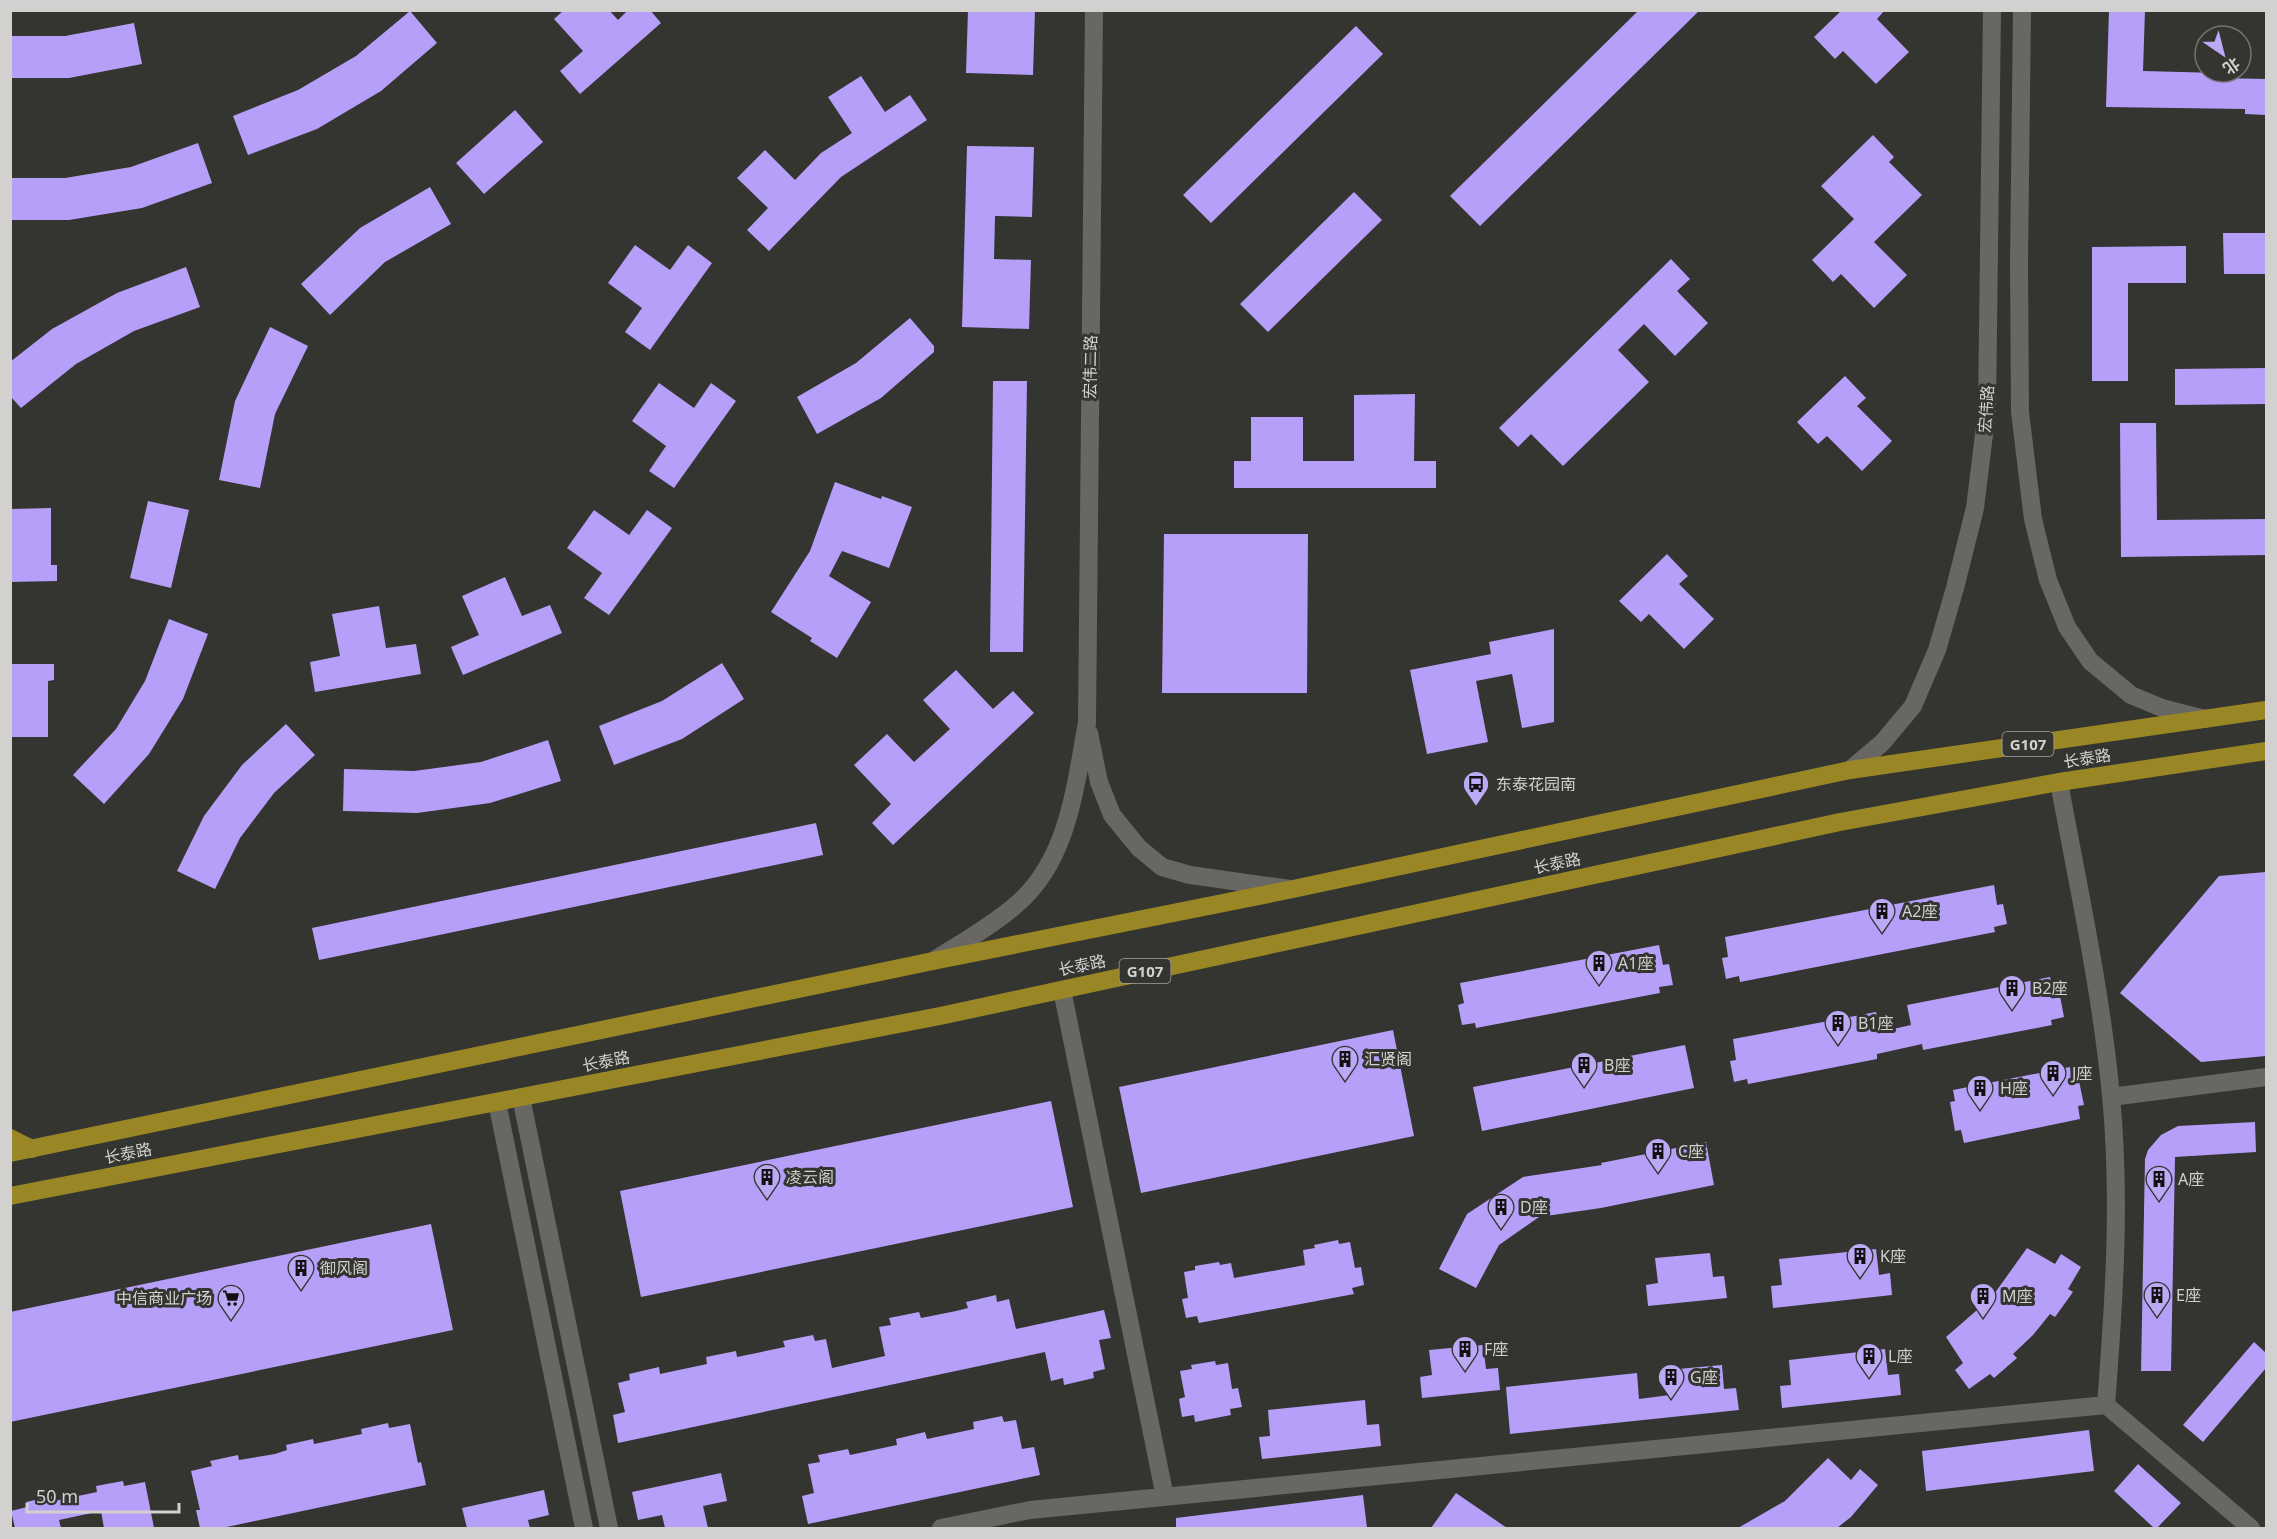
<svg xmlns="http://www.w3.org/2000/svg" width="2277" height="1539" font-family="'Noto Sans','Noto Sans SC',sans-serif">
<rect width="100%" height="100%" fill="#343431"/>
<!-- building -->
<path fill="#b69ff8" d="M564 10H609L618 20 628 10H650L661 23 580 94 560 71 583 51 554 19Z
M968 10H1035L1033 75 966 73Z
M1639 10H1700L1480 226 1450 196Z
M1842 10H1885L1877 19 1909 52 1876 84 1843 51 1835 59 1814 37Z
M2109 10H2145L2143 71 2219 73V78L2266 79V115L2245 114V109L2106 107Z
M410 11 437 43 381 91 317 129 248 155 233 116 298 90 356 56Z
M134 23 142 64 69 78H10V36H65Z
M1356 26 1383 54 1211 223 1183 195Z
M861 76 885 112 910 95 927 120 841 177 769 251 747 230 768 208 737 178 765 150 795 180 821 153 852 133 828 97Z
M515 110 543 142 484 194 456 163Z
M1873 135 1894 157 1889 162 1922 195 1874 242 1907 275 1874 308 1841 274 1833 282 1812 260 1854 219 1821 186Z
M198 143 212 183 142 208 69 220H10V178H65L131 167Z
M967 146 1034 147 1032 217 995 216 994 259 1031 260 1029 329 962 327Z
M430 187 451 224 385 262 330 315 301 284 360 228Z
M1354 192 1382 220 1268 332 1240 304Z
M2223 233H2266V274H2224Z
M635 245 670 270 688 245 712 263 650 350 625 332 642 308 608 283Z
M2186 246V283H2128V381H2092V247Z
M1671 259 1690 279 1677 291 1708 323 1675 356 1644 324 1618 350 1649 382 1563 466 1531 434 1518 447 1499 428Z
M186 267 200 307 134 331 76 364 21 408 10 396V362L52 329 117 293Z
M910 318 934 346V352L881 398 817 434 797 397 856 363Z
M270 327 308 346 275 414 260 488 219 480 235 401Z
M2266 368V404L2175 405V369Z
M1845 376 1866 398 1857 406 1892 441 1862 471 1827 436 1818 444 1797 422Z
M993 381H1027L1023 652H990Z
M659 383 694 408 711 383 736 401 674 488 649 471 666 446 632 421Z
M1415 394 1414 461H1436V488H1234V461H1251V417H1303V461H1354V395Z
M2120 423H2156L2157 520 2266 519V555L2121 557Z
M835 482 881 499 882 496 912 507 889 568 842 551 829 576 871 602 837 658 810 641 812 638 771 612 810 551Z
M148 501 189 510 171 588 130 578Z
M51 508V565H57V581L10 582V509Z
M594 510 629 535 647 510 672 528 609 615 584 598 602 573 567 548Z
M1164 534H1308L1307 693H1162Z
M1667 554 1688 576 1679 584 1714 619 1684 649 1649 614 1641 622 1619 601Z
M505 577 522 616 550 605 562 633 463 675 451 647 479 635 462 596Z
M379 606 386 648 416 644 421 674 315 692 310 662 340 656 332 614Z
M169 619 208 634 183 699 149 754 104 804 73 775 116 729 145 681Z
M1554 629V722L1522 728 1512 674 1476 681 1488 742 1427 754 1410 670 1491 654 1489 642Z
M722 663 744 699 682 739 614 765 599 726 662 701Z
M10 664H54V680L48 681V737H10Z
M956 670 993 709 1013 691 1034 713 893 845 872 823 891 804 854 765 887 734 914 762 950 729 923 700Z
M286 724 315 755 274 793 240 838 215 889 177 871 204 816 242 765Z
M548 740 561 781 490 803 417 813 343 811 344 769 414 771 481 762Z
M816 823 823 855 319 960 312 928Z
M2266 872V1056L2201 1062 2120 993 2219 876Z
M1994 885 1997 905 2003 904 2007 924 1994 927 1995 932 1740 982 1739 976 1726 979 1722 958 1728 957 1725 937Z
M1659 945 1663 965 1669 964 1673 985 1659 987 1660 993 1476 1028 1475 1023 1462 1025 1458 1005 1464 1003 1460 983Z
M2050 977 2054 997 2060 996 2064 1017 2051 1020 2052 1025 1923 1050 1922 1044 1877 1054V1059L1774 1079 1748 1084 1747 1079 1734 1082 1730 1061 1736 1060 1733 1039 1876 1012 1880 1032 1911 1025 1907 1005Z
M1393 1030 1414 1136 1141 1193 1119 1087Z
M1685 1045 1694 1088 1482 1131 1473 1087Z
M2070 1067 2072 1077 2078 1076 2084 1105 2078 1106 2080 1119 1964 1143 1961 1130 1955 1131 1950 1102 1955 1101 1953 1090Z
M1051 1101 1073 1207 641 1297 620 1191Z
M2255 1122 2256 1152 2175 1157 2171 1371H2141L2145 1159 2148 1150 2161 1135 2178 1126Z
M1706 1142 1714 1185 1601 1208 1539 1217 1499 1245 1476 1288 1439 1269 1467 1214 1523 1177 1602 1165 1601 1163Z
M431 1224 453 1330 10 1422V1312Z
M1338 1240 1339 1244 1350 1242 1355 1268 1361 1267 1364 1285 1352 1288 1354 1294 1199 1323 1197 1316 1186 1318 1182 1299 1188 1298 1184 1272 1195 1270V1266L1219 1262 1220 1265 1231 1263 1234 1278 1305 1265 1303 1250 1315 1248 1314 1245Z
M2027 1248 2055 1264 2061 1254 2081 1267 2068 1289 2073 1292 2055 1317 2050 1314 2033 1335 2013 1354 2017 1358 1994 1378 1990 1374 1969 1389 1955 1370 1963 1363 1946 1337 1992 1297Z
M1876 1249 1879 1275 1890 1273 1892 1295 1773 1308 1771 1286 1782 1285 1779 1259Z
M1710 1253 1713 1277 1724 1276 1727 1298 1648 1306 1646 1285 1658 1283 1655 1258Z
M996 1295 997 1302 1009 1299 1016 1329 1104 1310 1111 1338 1099 1340 1105 1369 1093 1372 1094 1378 1064 1385 1063 1378 1051 1381 1045 1352 618 1443 613 1415 625 1412 618 1383 630 1380 629 1374 659 1367 660 1374 707 1364 706 1357 736 1351 737 1357 785 1347 783 1341 813 1335 815 1341 826 1339 832 1368 885 1356 879 1327 891 1325 889 1318 919 1312 921 1318 956 1311 968 1308 966 1302Z
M2254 1342 2266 1353V1368L2203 1442 2183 1425Z
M1483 1345 1486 1369 1498 1368 1500 1390 1422 1398 1420 1377 1432 1375 1429 1350Z
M1885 1349 1888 1375 1899 1374 1901 1395 1782 1408 1780 1386 1791 1385 1789 1360Z
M1215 1361 1216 1365 1228 1363 1232 1389 1238 1388 1242 1407 1230 1409 1231 1415 1195 1422 1194 1415 1182 1417 1179 1399 1185 1397 1180 1371 1192 1369 1191 1365Z
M1722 1365 1724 1389 1736 1388 1739 1410 1510 1434 1506 1387 1637 1373 1639 1399 1670 1395 1667 1370Z
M1365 1400 1367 1425 1379 1424 1381 1446 1262 1459 1259 1437 1270 1436 1268 1410Z
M1002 1416 1004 1422 1016 1420 1022 1449 1034 1447 1040 1475 808 1524 802 1496 814 1493 808 1464 820 1462 818 1455 848 1449 850 1455 897 1445 896 1439 925 1432 927 1439 974 1429 973 1422Z
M388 1423 389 1428 410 1424 418 1463 421 1462 426 1485 222 1528H200L196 1510H200L191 1471 212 1466 210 1461 238 1455 239 1460 275 1454 287 1450 286 1445 313 1439 314 1444 362 1434 361 1429Z
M2089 1430 2094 1471 1926 1491 1922 1451Z
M1828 1458 1851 1480 1860 1469 1878 1485 1851 1517 1837 1528H1738L1785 1501Z
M2138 1464 2181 1503 2157 1528H2154L2114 1491Z
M721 1473 727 1501 703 1506 708 1528H665L662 1515 638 1520 632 1492Z
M123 1481 124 1486 145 1482 154 1528H104L101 1511 59 1520 61 1528H15L11 1511 27 1507 26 1502 53 1496 54 1501 97 1492 96 1486Z
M544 1490 549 1515 528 1520 530 1528H467L462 1508Z
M1456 1493 1507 1528H1431Z
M1363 1495 1367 1528H1176V1518Z"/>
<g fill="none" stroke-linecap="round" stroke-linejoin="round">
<!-- minor -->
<path stroke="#686764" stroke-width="18" d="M2022 10 2019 263 2020 412 2033 519 2048 580 2067 627 2090 661 2131 695 2162 708 2205 719
M1089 733 1099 782 1112 815 1139 848 1162 867 1190 875 1290 889
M1850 770 1882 743 1913 706 1937 650 1955 588 1975 508 1987 410 1992 10
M933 961C961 943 992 926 1017 904 1069 859 1075 786 1087 723L1094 10
M1062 990 1165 1497
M521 1097 609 1528
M2111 1097 2266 1077
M497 1102 584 1528
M2106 1405 2251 1528
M941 1528 1030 1510 2106 1405C2114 1302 2121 1199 2111 1096 2101 990 2078 886 2059 782"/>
<!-- highway -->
<path stroke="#998725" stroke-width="18" d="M10 1138 32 1149
M10 1153 933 961 1293 889 1850 770 2266 710
M10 1196 940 1016 1840 822 2059 782 2266 751"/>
</g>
<!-- icons -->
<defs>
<g id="bus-pin" transform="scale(1.35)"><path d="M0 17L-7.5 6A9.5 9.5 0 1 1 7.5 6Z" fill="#bca9f5" stroke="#343431"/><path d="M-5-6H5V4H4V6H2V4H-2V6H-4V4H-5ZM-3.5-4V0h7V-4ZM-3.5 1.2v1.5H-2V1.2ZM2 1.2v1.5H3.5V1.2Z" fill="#111"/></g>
<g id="building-pin" transform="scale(1.35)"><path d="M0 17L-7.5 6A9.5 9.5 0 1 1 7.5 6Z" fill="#bca9f5" stroke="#343431"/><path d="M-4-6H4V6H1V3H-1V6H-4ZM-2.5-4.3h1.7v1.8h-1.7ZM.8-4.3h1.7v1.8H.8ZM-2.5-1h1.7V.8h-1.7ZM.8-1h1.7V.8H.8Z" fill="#111"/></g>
<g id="supermarket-pin" transform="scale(1.35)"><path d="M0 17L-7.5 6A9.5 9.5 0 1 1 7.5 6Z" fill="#bca9f5" stroke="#343431"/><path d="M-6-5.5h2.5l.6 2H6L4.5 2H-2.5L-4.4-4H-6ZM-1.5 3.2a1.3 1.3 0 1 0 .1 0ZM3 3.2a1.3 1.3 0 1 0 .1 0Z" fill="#111"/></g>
</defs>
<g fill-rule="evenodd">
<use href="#bus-pin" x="1476" y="784"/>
<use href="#building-pin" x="1882" y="911"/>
<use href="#building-pin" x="1599" y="963"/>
<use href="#building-pin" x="2012" y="988"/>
<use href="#building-pin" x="1838" y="1023"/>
<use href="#building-pin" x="1345" y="1059"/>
<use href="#building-pin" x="1584" y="1065"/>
<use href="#building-pin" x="2053" y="1073"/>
<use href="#building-pin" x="1980" y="1088"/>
<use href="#building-pin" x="1658" y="1151"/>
<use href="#building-pin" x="767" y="1177"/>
<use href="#building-pin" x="2159" y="1179"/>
<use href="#building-pin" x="1501" y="1207"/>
<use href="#building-pin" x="1860" y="1256"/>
<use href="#building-pin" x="301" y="1268"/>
<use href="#building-pin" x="2157" y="1295"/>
<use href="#building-pin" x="1983" y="1296"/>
<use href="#supermarket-pin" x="231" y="1298"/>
<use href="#building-pin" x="1465" y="1349"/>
<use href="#building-pin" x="1869" y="1356"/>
<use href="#building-pin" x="1671" y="1377"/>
</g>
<g text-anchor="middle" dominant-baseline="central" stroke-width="6" stroke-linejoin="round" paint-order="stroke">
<!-- shield labels -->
<g fill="#343431" stroke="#a3a2a0" stroke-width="1.5">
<rect x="2002.5" y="732" width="51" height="24" rx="4.5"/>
<rect x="1119.5" y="959" width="51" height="24" rx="4.5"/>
</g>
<g font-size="15" font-weight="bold" fill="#d2d1cf">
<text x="2028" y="744">G107</text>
<text x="1145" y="971">G107</text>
</g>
<!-- street labels -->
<g font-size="16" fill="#d2d1cf" stroke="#343431">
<text transform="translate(1090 367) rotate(-89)">宏伟二路</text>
<text transform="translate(1986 409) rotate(-86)">宏伟路</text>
<text transform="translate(2087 758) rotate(-9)">长泰路</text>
<text transform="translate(1557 863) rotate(-12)">长泰路</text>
<text transform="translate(1082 965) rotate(-12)">长泰路</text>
<text transform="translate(606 1061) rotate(-11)">长泰路</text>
<text transform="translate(128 1153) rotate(-11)">长泰路</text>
</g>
<!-- poi labels -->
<g font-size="16" fill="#d2d1cf" stroke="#343431" text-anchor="start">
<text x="1496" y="784">东泰花园南</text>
<text x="1902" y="911">A2座</text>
<text x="1618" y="963">A1座</text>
<text x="2032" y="988">B2座</text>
<text x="1858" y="1023">B1座</text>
<text x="1364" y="1059">汇贤阁</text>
<text x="1604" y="1065">B座</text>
<text x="2072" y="1073">J座</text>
<text x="2000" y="1088">H座</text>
<text x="1678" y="1151">C座</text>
<text x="786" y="1177">凌云阁</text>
<text x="2178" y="1179">A座</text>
<text x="1520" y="1207">D座</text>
<text x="1880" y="1256">K座</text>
<text x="320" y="1268">御风阁</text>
<text x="2176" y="1295">E座</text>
<text x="2002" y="1296">M座</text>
<text x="212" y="1298" text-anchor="end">中信商业广场</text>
<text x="1484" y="1349">F座</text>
<text x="1888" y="1356">L座</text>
<text x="1690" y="1377">G座</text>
</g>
</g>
<!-- border -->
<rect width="2277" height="1539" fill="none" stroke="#d2d1cf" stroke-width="24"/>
<!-- north arrow -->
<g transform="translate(2223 54) rotate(145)"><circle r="28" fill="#343431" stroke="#737370" stroke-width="1.5"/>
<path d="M0-4.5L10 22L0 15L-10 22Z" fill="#bca9f5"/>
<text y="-9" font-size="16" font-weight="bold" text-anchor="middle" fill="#d2d1cf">北</text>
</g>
<!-- scale -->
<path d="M27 1503v9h152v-9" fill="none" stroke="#d2d1cf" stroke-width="3"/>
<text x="36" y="1503" font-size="18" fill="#d2d1cf" stroke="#343431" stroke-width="4.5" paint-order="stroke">50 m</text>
</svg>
